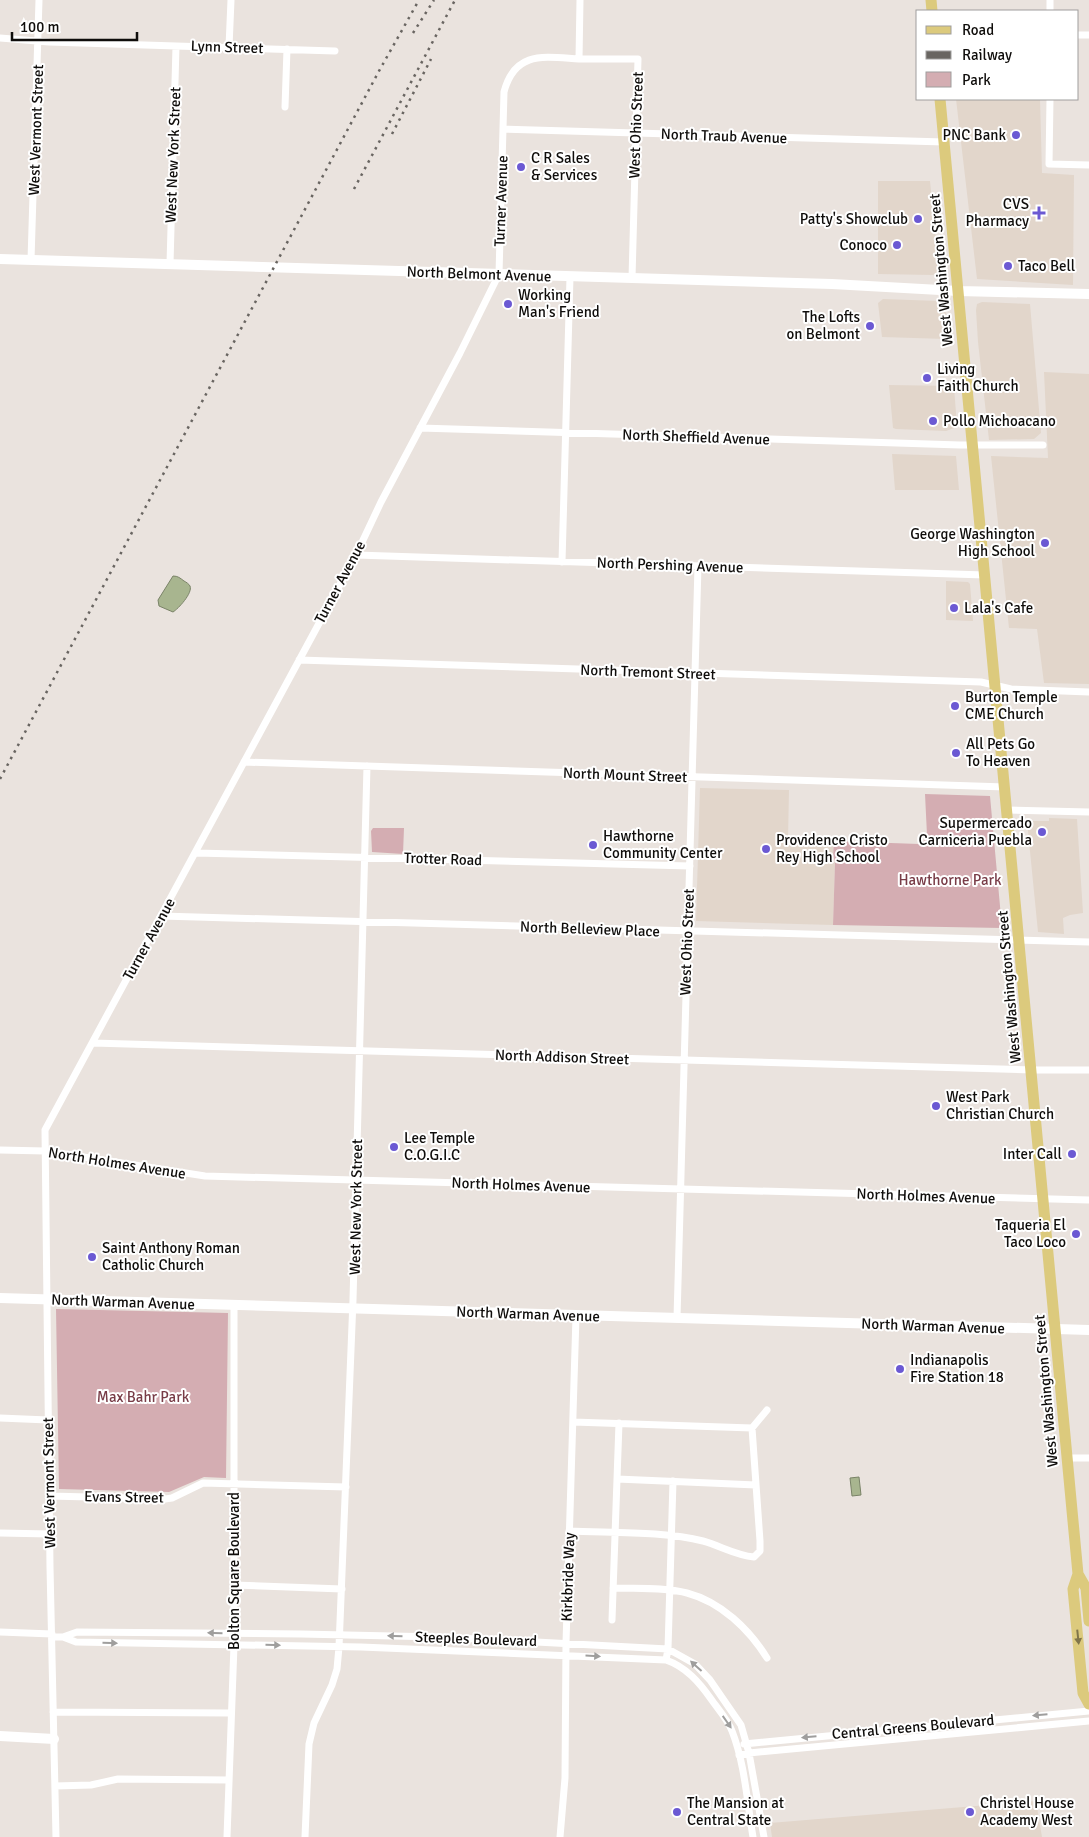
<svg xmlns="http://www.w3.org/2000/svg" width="1089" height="1837" font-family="Signika,sans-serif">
<rect width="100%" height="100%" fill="#eae3de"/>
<!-- built -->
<path fill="#e2d6cb" d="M956 99H1040L1042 173 1074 175 1073 285 977 279Z
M878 181H930L939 272 933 275 878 274Z
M883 299 939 301 945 306 948 338 946 339 882 337 878 303Z
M982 302 1030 304 1041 433 1034 439 989 440 978 342 976 310 977 304Z
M1044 372 1089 374V684L1044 683 1037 629 1009 628 991 456 1048 458Z
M889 385 954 386 957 427 946 431 896 429 893 428Z
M892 454 956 456 959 490H895Z
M946 581 968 582 970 584 973 621 946 620Z
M700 788 789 790 788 839 834 841 833 857 835 863 833 925 696 921Z
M1049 818 1077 819 1083 913 1070 915 1063 918 1064 934 1038 932 1027 821H1049Z
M1036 1801 1042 1837H772L770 1823Z"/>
<!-- green -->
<path fill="#d4adb2" d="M925 794 990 796 1002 928 833 925 835 863 833 857 834 841 919 844 924 841 927 835Z
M373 828H404L403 854 372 852 371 831Z
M56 1309 228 1313 226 1478 204 1477 169 1492 59 1489Z"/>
<!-- water -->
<path fill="#a8b58f" stroke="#7a8367" d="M173 576C178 576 180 578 184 581 186 582 189 584 190 586 193 593 178 609 173 612L159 606 158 600Z
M859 1477 861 1495 852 1496 850 1478Z"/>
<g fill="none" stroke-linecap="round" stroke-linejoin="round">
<!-- street -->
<path stroke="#fff" stroke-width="7" d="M580 0 579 59H638L632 278
M1050 11V0
M1078 35H1089
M0 38 49 42 335 51
M229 47 231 0
M1050 99 1049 164 1089 165
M285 107 287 49
M503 129 944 142
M31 260 39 0
M170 264 176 46
M420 428 960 445H1043
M356 555 985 575
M562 562 570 277
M299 660 981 682 1011 689 1089 692
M244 762 1005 787
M1007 810 1089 812
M196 853 690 866
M161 916 1089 942
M93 1043 1032 1070H1089
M0 1150 45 1151 205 1176 1089 1200
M677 1318 698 566
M0 1418 48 1420
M573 1422 752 1428 767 1410
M1068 1458H1089
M617 1479 756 1485
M50 1496 165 1499 172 1498 203 1483 346 1487
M569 1531C611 1533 664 1531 703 1541 721 1546 735 1555 754 1557L760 1551V1541L752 1428
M0 1533 50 1534
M234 1585 342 1589
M613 1588C637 1589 663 1587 687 1593 721 1602 749 1629 767 1658
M612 1620 619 1423
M0 1632 52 1634
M52 1637H63L76 1642 361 1647 666 1660C686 1667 699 1682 711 1699 718 1709 728 1720 732 1731 745 1764 747 1802 753 1837
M63 1637 77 1632 301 1634 439 1637 668 1649 695 1664 710 1680 741 1725 749 1753 764 1837
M666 1660 668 1649 673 1481
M53 1712 231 1713
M744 1744 1089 1711
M739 1755 749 1753 1089 1721
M55 1786 91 1785 118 1779 229 1780
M56 1837 50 1567 45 1130 356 555 381 502 460 353 499 274 504 92C515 50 545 57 579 59
M227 1837 234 1645V1305
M305 1837 309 1744 314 1723 332 1685 337 1669 339 1647 353 1300 367 766
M560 1837 565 1778 566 1643 576 1316"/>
<!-- secondary -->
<path stroke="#fff" stroke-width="10" d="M0 259 832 284 958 291 1089 294
M0 1298 1089 1330
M0 1736 54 1739"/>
<!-- primary -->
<path stroke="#dcca7d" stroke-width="11" d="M931 0 932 11
M940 99 1073 1521 1078 1574 1086 1588 1089 1621
M1078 1574 1073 1589 1083 1693 1089 1704"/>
<!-- rail -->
<path stroke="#696561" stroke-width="2.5" stroke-dasharray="2.5 5" stroke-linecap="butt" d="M413 33 434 0
M392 134 431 59
M354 189 455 0
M0 779 379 71 419 0"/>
</g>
<!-- one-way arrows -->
<defs><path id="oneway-solid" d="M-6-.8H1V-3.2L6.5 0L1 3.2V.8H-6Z" transform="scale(1.25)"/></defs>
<g fill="#9f9e9d">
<use href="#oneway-solid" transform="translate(215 1633) rotate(-179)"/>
<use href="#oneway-solid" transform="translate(395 1636) rotate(-178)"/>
<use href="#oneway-solid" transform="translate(110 1643) rotate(1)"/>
<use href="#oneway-solid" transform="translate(273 1645) rotate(1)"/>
<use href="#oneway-solid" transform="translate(593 1656) rotate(3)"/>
<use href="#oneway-solid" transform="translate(696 1666) rotate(-138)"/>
<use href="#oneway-solid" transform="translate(1040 1715) rotate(175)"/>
<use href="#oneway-solid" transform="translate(727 1722) rotate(55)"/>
<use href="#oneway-solid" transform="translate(809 1737) rotate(175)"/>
</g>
<use fill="#80754a" href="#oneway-solid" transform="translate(1078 1637) rotate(84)"/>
<!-- markers -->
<g fill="#6b59d3" stroke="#fff" stroke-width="2">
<circle cx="1016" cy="135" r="5"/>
<circle cx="521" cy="167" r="5"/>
<path d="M1036.5 205.5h5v5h5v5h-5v5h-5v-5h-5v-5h5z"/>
<circle cx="918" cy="219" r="5"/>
<circle cx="897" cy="245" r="5"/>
<circle cx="1008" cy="266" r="5"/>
<circle cx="508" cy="304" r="5"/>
<circle cx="870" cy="326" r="5"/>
<circle cx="927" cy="378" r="5"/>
<circle cx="933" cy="421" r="5"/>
<circle cx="1045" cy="543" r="5"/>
<circle cx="954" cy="608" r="5"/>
<circle cx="955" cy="706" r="5"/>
<circle cx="956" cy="753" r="5"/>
<circle cx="1042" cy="832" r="5"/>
<circle cx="593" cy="845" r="5"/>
<circle cx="766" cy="849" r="5"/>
<circle cx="936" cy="1106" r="5"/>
<circle cx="394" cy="1147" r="5"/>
<circle cx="1072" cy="1154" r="5"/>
<circle cx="1076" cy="1234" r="5"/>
<circle cx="92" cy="1257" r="5"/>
<circle cx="900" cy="1369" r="5"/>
<circle cx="677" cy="1812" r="5"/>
<circle cx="970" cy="1812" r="5"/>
</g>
<g text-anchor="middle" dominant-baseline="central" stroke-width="4" stroke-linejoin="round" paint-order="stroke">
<!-- street labels -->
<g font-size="15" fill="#0f0d0b" stroke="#fff">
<text transform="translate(227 47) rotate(2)">Lynn Street</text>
<text transform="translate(636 125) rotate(-88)">West Ohio Street</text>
<text transform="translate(36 130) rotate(-88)">West Vermont Street</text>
<text transform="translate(724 136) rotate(2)">North Traub Avenue</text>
<text transform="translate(173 155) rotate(-88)">West New York Street</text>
<text transform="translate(501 201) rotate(-88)">Turner Avenue</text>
<text transform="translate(941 270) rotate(-95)">West Washington Street</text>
<text transform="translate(479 274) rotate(2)">North Belmont Avenue</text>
<text transform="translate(696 437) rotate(2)">North Sheffield Avenue</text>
<text transform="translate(670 565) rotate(2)">North Pershing Avenue</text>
<text transform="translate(340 582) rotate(-62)">Turner Avenue</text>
<text transform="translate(648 672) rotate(2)">North Tremont Street</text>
<text transform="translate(625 775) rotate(2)">North Mount Street</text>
<text transform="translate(443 859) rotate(2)">Trotter Road</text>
<text transform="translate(590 929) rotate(2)">North Belleview Place</text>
<text transform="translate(149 939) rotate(-61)">Turner Avenue</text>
<text transform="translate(687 942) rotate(-88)">West Ohio Street</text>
<text transform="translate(1009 987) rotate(-95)">West Washington Street</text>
<text transform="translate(562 1057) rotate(2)">North Addison Street</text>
<text transform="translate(117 1163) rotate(9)">North Holmes Avenue</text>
<text transform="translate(521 1185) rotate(2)">North Holmes Avenue</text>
<text transform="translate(926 1196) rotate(2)">North Holmes Avenue</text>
<text transform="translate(356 1207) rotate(-89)">West New York Street</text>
<text transform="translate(123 1302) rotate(2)">North Warman Avenue</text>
<text transform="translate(528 1314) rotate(2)">North Warman Avenue</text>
<text transform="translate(933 1326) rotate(2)">North Warman Avenue</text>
<text transform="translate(1046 1391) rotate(-95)">West Washington Street</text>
<text transform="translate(49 1483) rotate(-91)">West Vermont Street</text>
<text transform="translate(124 1497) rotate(1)">Evans Street</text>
<text transform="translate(234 1571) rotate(-90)">Bolton Square Boulevard</text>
<text transform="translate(568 1577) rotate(-88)">Kirkbride Way</text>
<text transform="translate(476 1639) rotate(2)">Steeples Boulevard</text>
<text transform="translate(913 1727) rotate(-5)">Central Greens Boulevard</text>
</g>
<!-- poi labels -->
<g font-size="15" fill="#0f0d0b" stroke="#fff" text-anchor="start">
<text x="1006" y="135" text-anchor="end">PNC Bank</text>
<text x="531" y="158">C R Sales<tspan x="531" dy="17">&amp; Services</tspan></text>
<text x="1029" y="204" text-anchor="end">CVS<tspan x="1029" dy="17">Pharmacy</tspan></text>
<text x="908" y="219" text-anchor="end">Patty's Showclub</text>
<text x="887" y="245" text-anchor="end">Conoco</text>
<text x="1018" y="266">Taco Bell</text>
<text x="518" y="295">Working<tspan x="518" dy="17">Man's Friend</tspan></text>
<text x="860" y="317" text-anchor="end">The Lofts<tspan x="860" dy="17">on Belmont</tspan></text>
<text x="937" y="369">Living<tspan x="937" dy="17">Faith Church</tspan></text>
<text x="943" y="421">Pollo Michoacano</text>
<text x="1035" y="534" text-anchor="end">George Washington<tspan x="1035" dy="17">High School</tspan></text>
<text x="964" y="608">Lala's Cafe</text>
<text x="965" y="697">Burton Temple<tspan x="965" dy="17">CME Church</tspan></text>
<text x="966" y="744">All Pets Go<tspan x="966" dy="17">To Heaven</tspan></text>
<text x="1032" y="823" text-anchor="end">Supermercado<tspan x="1032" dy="17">Carniceria Puebla</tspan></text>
<text x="603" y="836">Hawthorne<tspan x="603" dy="17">Community Center</tspan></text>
<text x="776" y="840">Providence Cristo<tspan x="776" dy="17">Rey High School</tspan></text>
<text x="946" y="1097">West Park<tspan x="946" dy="17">Christian Church</tspan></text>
<text x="404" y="1138">Lee Temple<tspan x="404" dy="17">C.O.G.I.C</tspan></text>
<text x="1062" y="1154" text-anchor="end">Inter Call</text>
<text x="1066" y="1225" text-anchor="end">Taqueria El<tspan x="1066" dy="17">Taco Loco</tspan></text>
<text x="102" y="1248">Saint Anthony Roman<tspan x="102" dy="17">Catholic Church</tspan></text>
<text x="910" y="1360">Indianapolis<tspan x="910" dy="17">Fire Station 18</tspan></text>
<text x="687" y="1803">The Mansion at<tspan x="687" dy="17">Central State</tspan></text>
<text x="980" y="1803">Christel House<tspan x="980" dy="17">Academy West</tspan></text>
</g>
<!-- park labels -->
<g font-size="15" fill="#783c47" stroke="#fff">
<text x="950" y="880">Hawthorne Park</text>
<text x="143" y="1397">Max Bahr Park</text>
</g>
</g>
<!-- legend -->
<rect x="916" y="10" width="162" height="90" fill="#ffffff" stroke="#9f9e9d"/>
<rect x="926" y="26" width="25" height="8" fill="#dcca7d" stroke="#9f9e9d"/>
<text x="962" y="35" font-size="15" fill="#0f0d0b">Road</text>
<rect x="926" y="51" width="25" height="8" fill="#696561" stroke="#9f9e9d"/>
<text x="962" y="60" font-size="15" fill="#0f0d0b">Railway</text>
<rect x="926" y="72" width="25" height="15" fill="#d4adb2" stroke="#9f9e9d"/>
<text x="962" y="85" font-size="15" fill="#0f0d0b">Park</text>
<!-- scale -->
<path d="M12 32v8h125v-8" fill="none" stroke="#0f0d0b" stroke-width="2.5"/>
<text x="20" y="32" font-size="15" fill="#0f0d0b" stroke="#ffffff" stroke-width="4" paint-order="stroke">100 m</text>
</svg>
